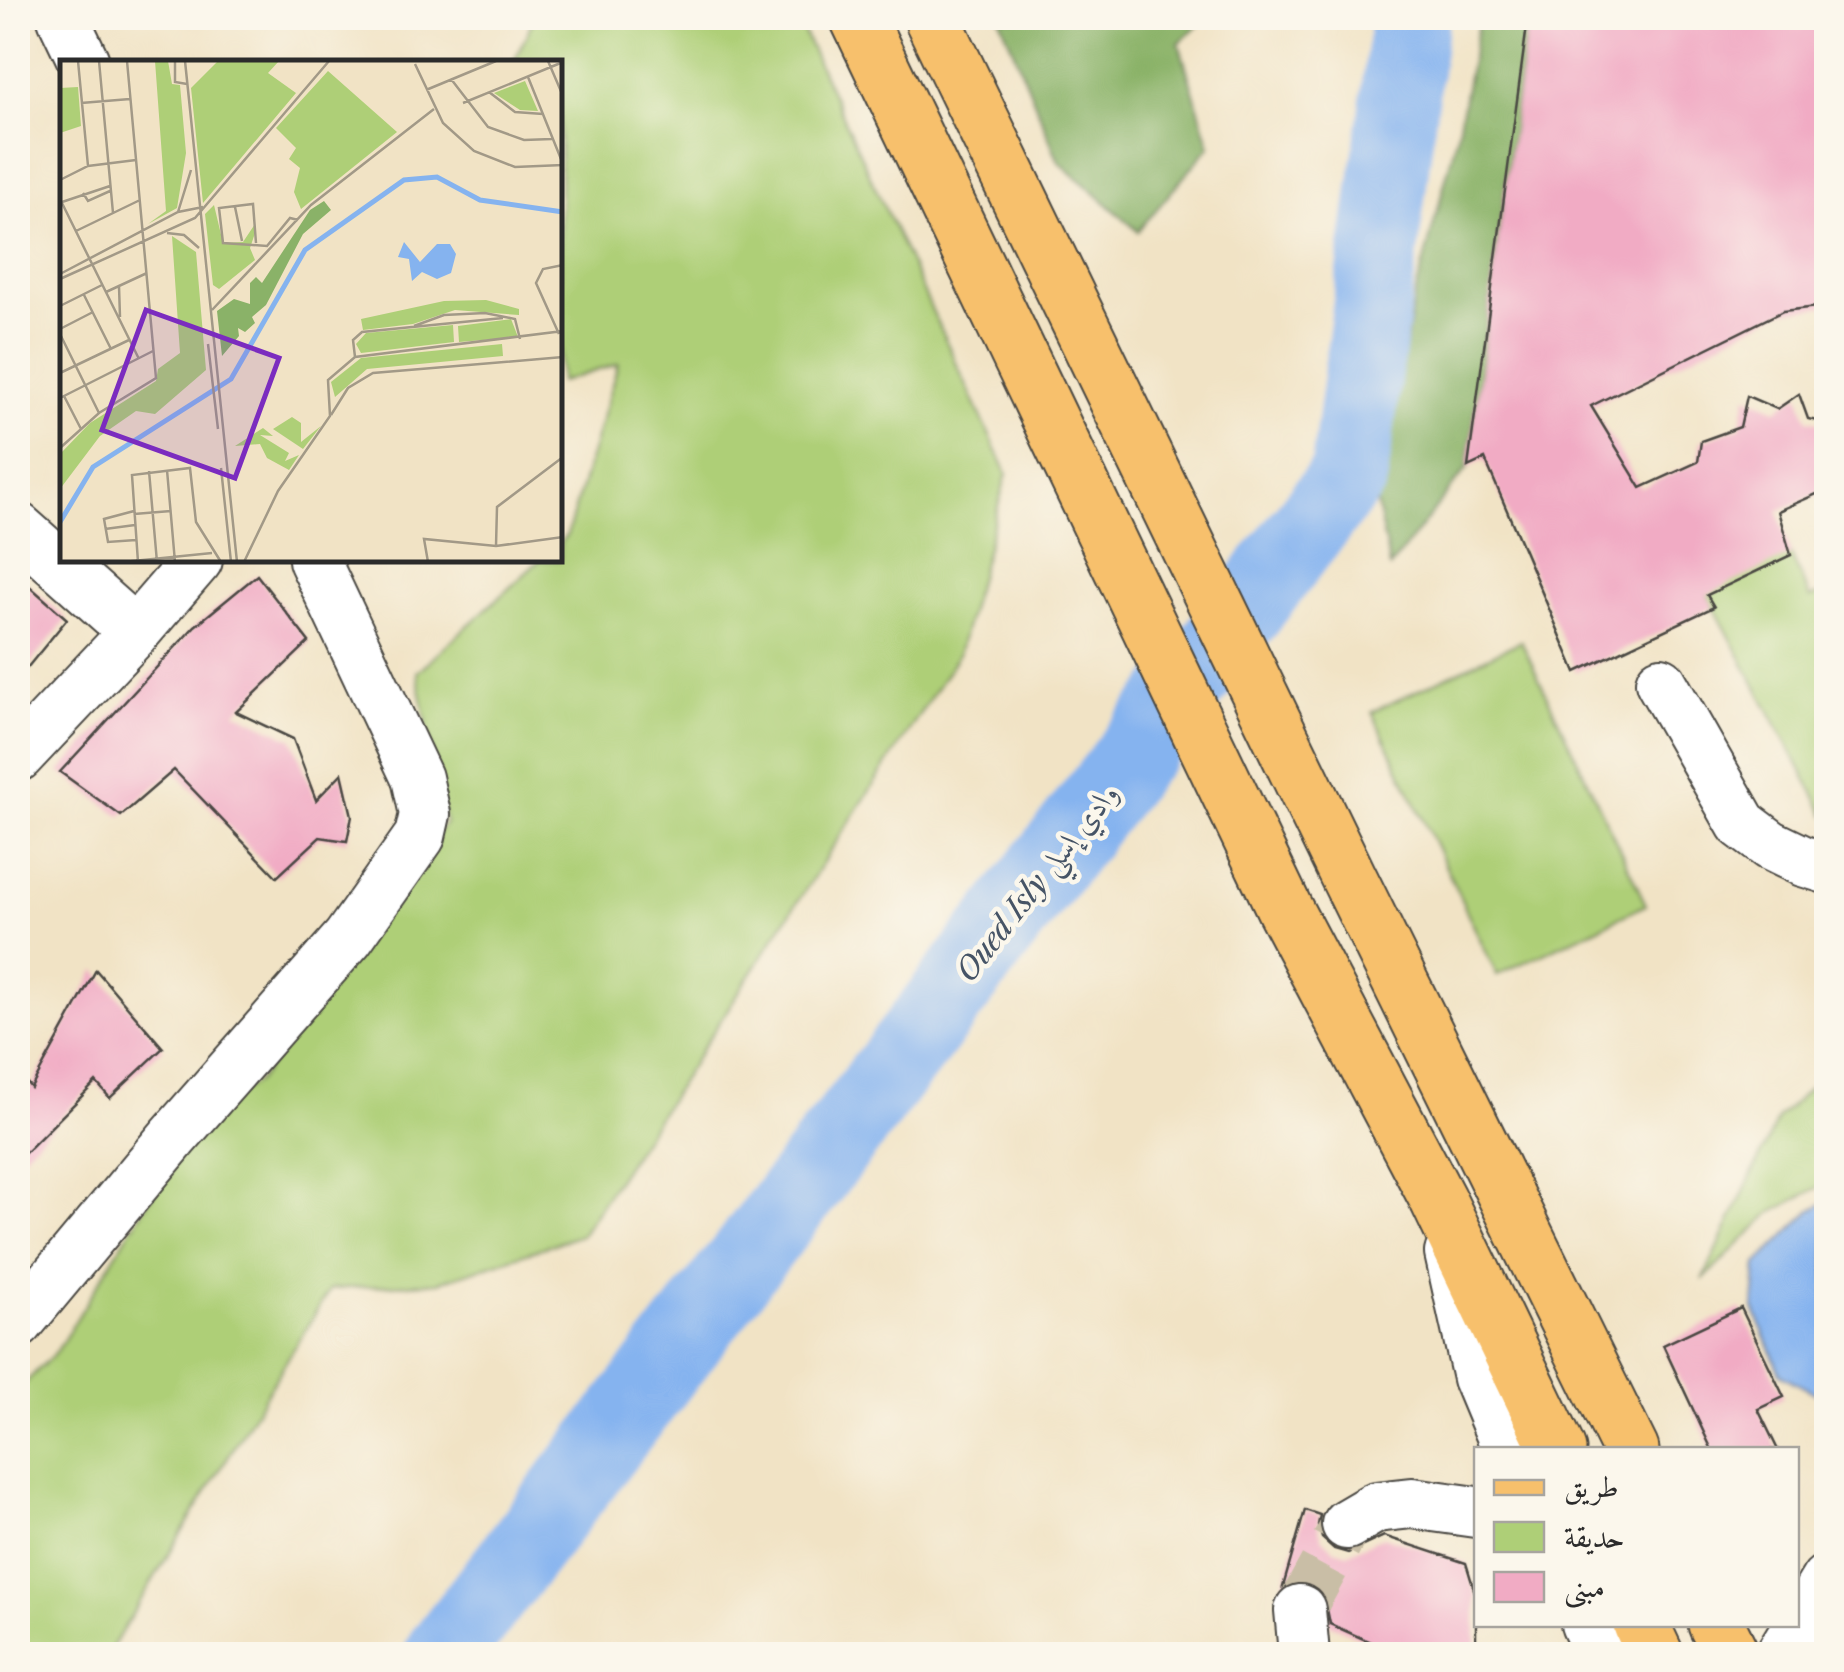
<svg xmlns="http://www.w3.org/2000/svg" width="1844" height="1672" font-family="'Libre Caslon Text',Amiri,serif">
<rect width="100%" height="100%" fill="#fbf7ec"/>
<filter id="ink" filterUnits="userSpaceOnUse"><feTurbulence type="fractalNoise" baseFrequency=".01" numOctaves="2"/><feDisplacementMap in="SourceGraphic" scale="20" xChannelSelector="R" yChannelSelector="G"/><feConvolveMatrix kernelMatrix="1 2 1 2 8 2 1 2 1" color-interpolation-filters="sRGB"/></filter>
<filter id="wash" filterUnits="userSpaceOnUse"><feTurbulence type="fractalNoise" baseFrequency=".0048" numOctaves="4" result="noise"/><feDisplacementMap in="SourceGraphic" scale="40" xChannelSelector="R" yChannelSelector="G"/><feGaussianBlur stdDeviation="2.25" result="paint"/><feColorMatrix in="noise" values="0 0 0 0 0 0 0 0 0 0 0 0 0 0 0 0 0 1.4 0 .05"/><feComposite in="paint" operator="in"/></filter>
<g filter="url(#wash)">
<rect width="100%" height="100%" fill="#f1e3c5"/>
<!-- green -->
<path fill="#aecf77" stroke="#6c7d51" stroke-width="2.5" d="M516 18H797L1007 473 958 655 581 1235 439 1282 330 1289 108 1654H18V1390L57 1351 199 1118 258 1081 445 823 417 672 540 560H560V542L567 535 618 364 560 382V62H514L532 22Z
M1679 550 1791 555 1810 598 1826 592V816L1714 607Z
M1521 641 1646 905 1497 975 1372 712Z
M1826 1073V1183L1771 1213 1703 1280 1778 1118Z"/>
<!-- forest -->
<path fill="#8ab268" stroke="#5a6e4a" stroke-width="2.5" d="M1000 18H1206L1179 43 1210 146 1138 231 1059 162Z
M1479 18H1528L1468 467 1390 567 1375 497 1414 299 1456 140Z"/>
<!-- water -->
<path fill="#85b3ef" stroke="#586f8d" stroke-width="2.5" d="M1826 1202V1399L1780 1374 1754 1308 1757 1264 1811 1210Z"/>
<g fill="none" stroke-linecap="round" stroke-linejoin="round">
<!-- river -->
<path stroke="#85b3ef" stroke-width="78" d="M443 1654 1349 475 1410 18"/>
</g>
<g id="blocks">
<!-- building -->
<path fill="#f1abc4" d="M1528 18H1826V306L1783 311 1591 406 1641 488 1698 462 1701 441 1740 427 1747 396 1777 409 1799 394 1808 419 1826 423V490L1778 511 1791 555 1707 595 1714 607 1576 672 1485 459 1468 467Z
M257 575 309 642 236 712 293 739 316 800 342 773 352 816 347 841 320 837 277 877 174 770 121 816 60 772 195 626Z
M18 576 67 619 18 679Z
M96 970 163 1048 110 1098 96 1082 18 1160V1072L31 1088Z
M1741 1308 1784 1397 1758 1409 1778 1450H1712L1663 1345Z
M1305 1510 1320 1515 1318 1525 1322 1538 1334 1549 1348 1553 1384 1536 1466 1563 1476 1596V1654H1397L1330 1624 1324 1594 1313 1584 1296 1582 1283 1587Z"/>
</g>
</g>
<g filter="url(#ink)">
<use href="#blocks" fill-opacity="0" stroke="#494742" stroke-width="2.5"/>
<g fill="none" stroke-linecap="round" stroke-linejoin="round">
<!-- minor-tunnel -->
<path stroke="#c9bea6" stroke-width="50" stroke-dasharray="50 25" stroke-linecap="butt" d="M1300 1610 1347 1524"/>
<!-- minor casing -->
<g stroke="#494742" stroke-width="54">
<path id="minor" d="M63 18 84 62
M18 528 135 632
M1661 682 1742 824 1770 845 1803 861 1826 868
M18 756 135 632 197 560
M1450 1253 1478 1378 1508 1450
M18 1323 173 1137 348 938 420 836 425 814 417 778 314 560
M1347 1524 1376 1507 1412 1503 1476 1512
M1300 1610 1304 1654
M1586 1624 1600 1654
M1781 1654 1826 1580"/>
</g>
<!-- major casing -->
<g stroke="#494742" stroke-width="59">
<path id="major" d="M858 18 1285 910 1438 1200 1558 1450
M932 18 1349 878 1631 1450
M1641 1624 1655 1654
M1716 1624 1731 1654"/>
</g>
<!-- minor -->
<use href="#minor" stroke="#fff" stroke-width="50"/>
<!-- major -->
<use href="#major" stroke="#f7c06c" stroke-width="55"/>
</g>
</g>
<g text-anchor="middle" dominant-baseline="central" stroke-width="9" stroke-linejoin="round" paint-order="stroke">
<!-- water labels -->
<g font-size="30" font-style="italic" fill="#465466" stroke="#fbf7ec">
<text transform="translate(1037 882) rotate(-52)">Oued Isly وادي إسلي</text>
</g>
</g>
<!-- overview -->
<g transform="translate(60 60)">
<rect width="502" height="502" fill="#f1e3c5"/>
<path d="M95 1H108L112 24 120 25 126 93 117 148 88 164 106 151ZM158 1H219L208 13 236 33 143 143 131 28ZM268 11 337 72 241 149 234 132 240 108 229 99 236 88 216 68ZM465 21 478 51 460 50 434 33ZM18 27 21 66 0 73V28ZM154 145 163 183 183 182 195 164 196 170 190 188 195 200 159 229 153 225 145 154ZM112 176 136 192 146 310 95 354 76 351 40 376 0 429 1 393 30 363 96 321 98 309 120 293ZM426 240 459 249V255L395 250 353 264 303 270 301 259 384 241ZM451 259 458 277 399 282 398 266ZM393 265 394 282 301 293 296 284 306 273ZM442 284 443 296 307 309 275 337 271 322 301 298ZM232 357 241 363V382L261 366 243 389 213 369ZM203 368 213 376 200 375 229 393 225 401 239 395 229 410 207 398 200 384 175 386Z" fill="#aecf77"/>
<path d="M264 141 271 150 243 174 206 245 192 257 195 263 185 272 178 268 179 276 162 296 157 251 174 239 190 244V223L196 217 202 223 250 150Z" fill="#8ab268"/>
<path d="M344 182 360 202 377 184H390L396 194 391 213 377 219 362 212 352 221 349 199 338 197Z" fill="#85b3ef"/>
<path fill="none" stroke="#85b3ef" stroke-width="5" d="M0 462 33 407 171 319 245 190 344 120 377 117 420 140 503 152"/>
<path fill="none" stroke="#a29987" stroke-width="2.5" d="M18 1 28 106M39 1 53 153M115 1V22L127 24M125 1 177 502M488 1 503 36M355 4 383 63 414 91 455 107 503 105M468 17 503 104M391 19 428 67 464 80 492 79M366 30 436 1M429 32 455 52 483 54M21 43 70 39M403 43 503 2M0 120 28 106 76 100M23 133 28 141 50 131M0 139 79 299M2 142 50 126M175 147 182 181M118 152 131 110M16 171 80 140M107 173 124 175 139 188M196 183 193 144 159 148 163 183 207 186 230 158 238 160M0 214 118 152 143 147M0 219 135 158 269 1M59 226 60 257M46 232 87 213M24 235 51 289M0 246 42 225M152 250 251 145 374 49M354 266 384 255 425 253 455 259 460 279M0 269 33 252M0 274 39 353M499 274 476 223 483 209 503 205M148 284 158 369M295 297 293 280 302 272 443 258M0 313 69 280M4 336 21 369M0 338 93 291M271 355 288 328 313 313 503 297M0 388 39 353 96 318 67 1M161 408 171 502M107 410 115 502M89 411 97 502M74 451 44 459 48 482 76 480M74 454 111 451M45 469 75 465M436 486 437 447 503 397M63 502 152 493M78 502 72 415 130 408 136 462 161 502M184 502 218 431 270 356 268 320 295 297 503 271M368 502 364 479 436 486 503 477"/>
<path fill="#7b2cbf" fill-opacity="0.15" stroke="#7b2cbf" stroke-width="5" d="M86 250 219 298 175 418 42 370Z"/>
<rect width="502" height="502" fill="none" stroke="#2b2b2b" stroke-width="5"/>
</g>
<!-- margin -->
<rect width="1844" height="1672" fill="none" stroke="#fbf7ec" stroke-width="60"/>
<!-- legend -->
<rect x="1474" y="1447" width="325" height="180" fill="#fbf7ec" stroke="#a8a59f" stroke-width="2.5"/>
<rect x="1494" y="1480" width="50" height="15" fill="#f7c06c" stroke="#a8a59f" stroke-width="2.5"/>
<text x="1564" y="1497" font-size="30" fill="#2b2b2b">طريق</text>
<rect x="1494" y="1522" width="50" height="30" fill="#aecf77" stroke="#a8a59f" stroke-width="2.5"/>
<text x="1564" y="1547" font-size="30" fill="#2b2b2b">حديقة</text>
<rect x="1494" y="1572" width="50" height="30" fill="#f1abc4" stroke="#a8a59f" stroke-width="2.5"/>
<text x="1564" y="1597" font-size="30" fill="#2b2b2b">مبنى</text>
</svg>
